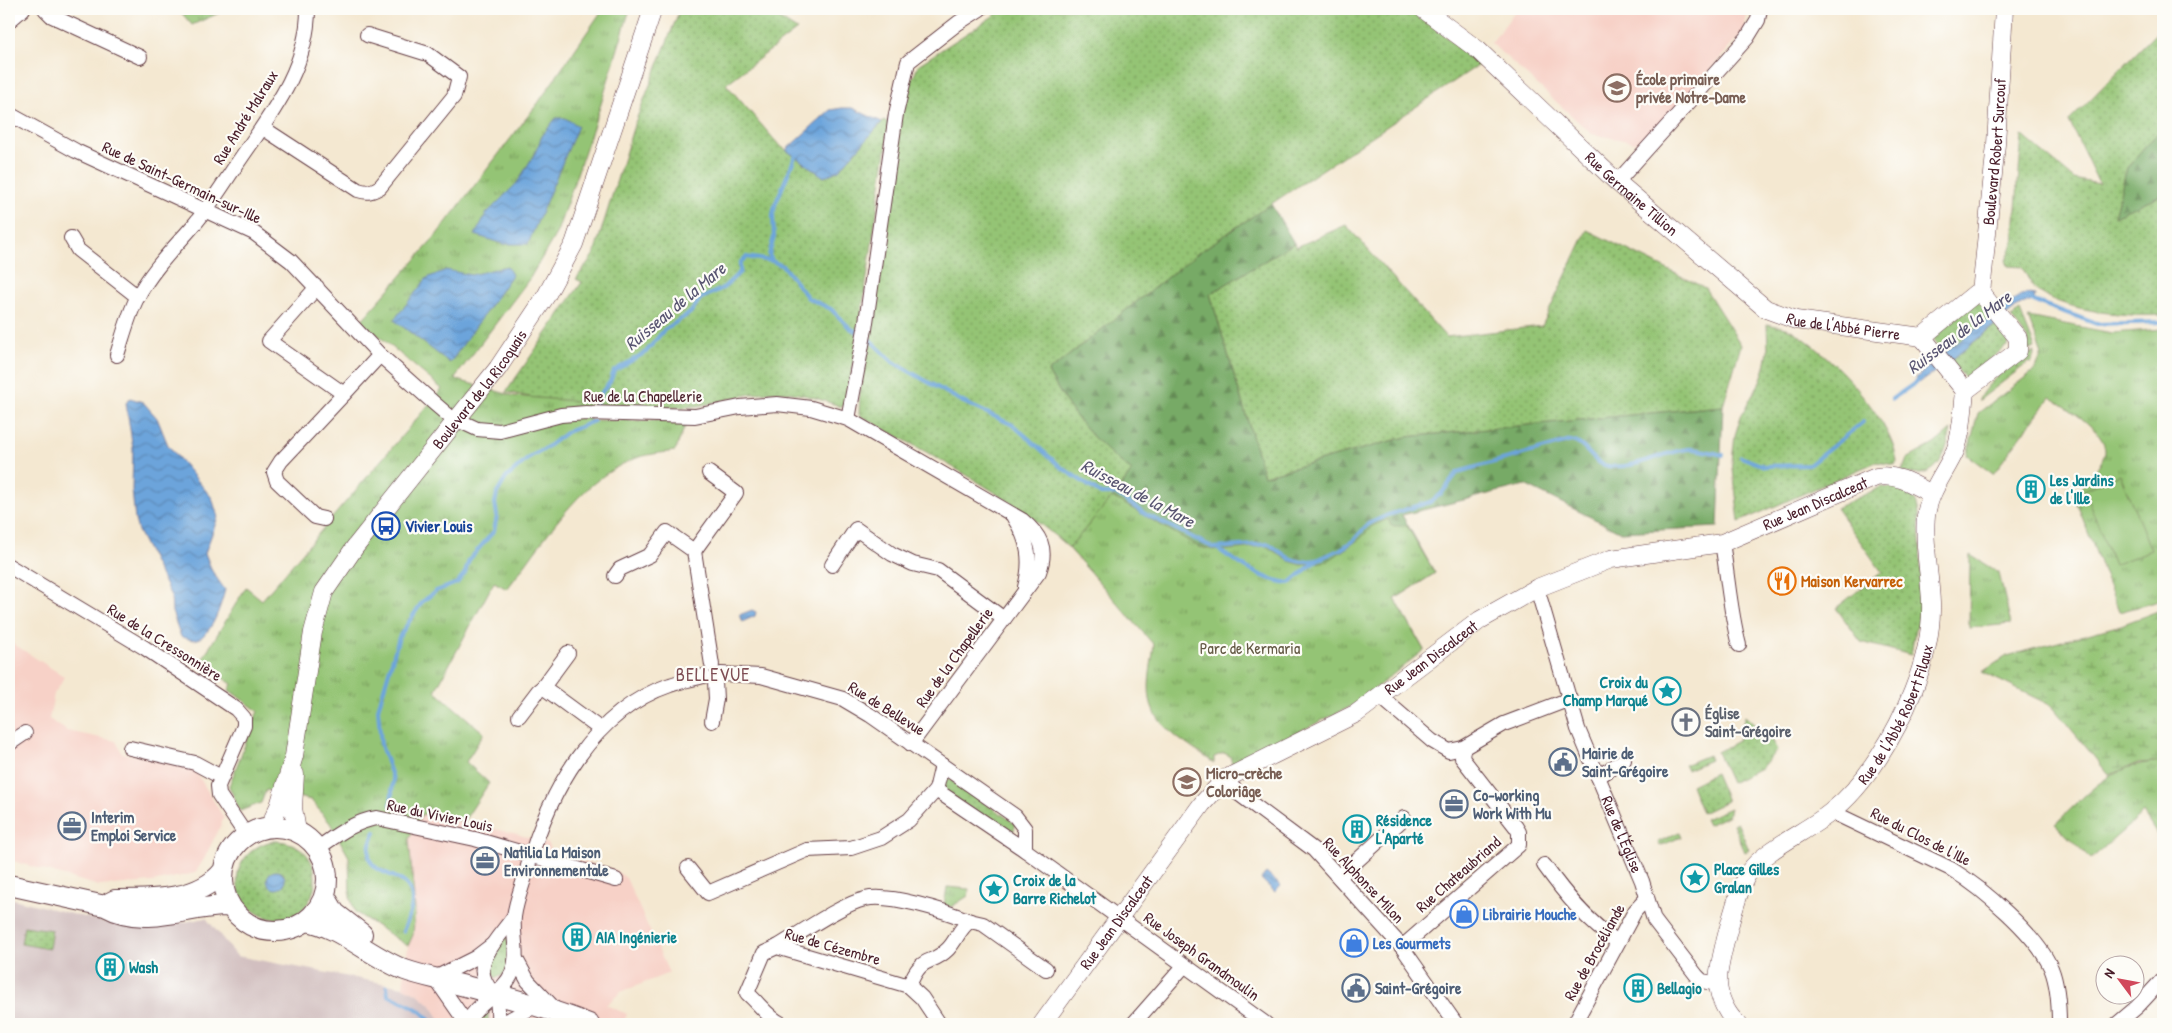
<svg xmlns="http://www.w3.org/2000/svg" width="2172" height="1033" font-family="'Patrick Hand',sans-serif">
<defs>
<pattern id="grass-dots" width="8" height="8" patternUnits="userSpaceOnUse" patternTransform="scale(1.25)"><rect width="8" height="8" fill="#94c474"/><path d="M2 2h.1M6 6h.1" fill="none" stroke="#7b9f5f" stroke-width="1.8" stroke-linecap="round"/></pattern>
<pattern id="forest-firs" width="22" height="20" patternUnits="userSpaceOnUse" patternTransform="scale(1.25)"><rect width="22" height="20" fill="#7a6"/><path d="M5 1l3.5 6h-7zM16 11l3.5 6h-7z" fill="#648a54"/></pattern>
<pattern id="wetland-marsh" width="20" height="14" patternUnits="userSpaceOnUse" patternTransform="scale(1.25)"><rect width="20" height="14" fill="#94c474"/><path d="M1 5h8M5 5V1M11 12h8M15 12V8" fill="none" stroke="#7b9f5f"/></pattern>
<pattern id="park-tufts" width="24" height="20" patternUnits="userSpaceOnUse" patternTransform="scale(1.25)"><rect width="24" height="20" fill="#94c474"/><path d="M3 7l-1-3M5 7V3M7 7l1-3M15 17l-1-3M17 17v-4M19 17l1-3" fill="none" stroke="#7b9f5f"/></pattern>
<pattern id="water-waves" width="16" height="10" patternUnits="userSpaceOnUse" patternTransform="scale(1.25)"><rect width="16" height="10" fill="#6ca4db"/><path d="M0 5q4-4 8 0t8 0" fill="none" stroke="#5b85b2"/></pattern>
</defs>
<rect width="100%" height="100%" fill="#fdfcf7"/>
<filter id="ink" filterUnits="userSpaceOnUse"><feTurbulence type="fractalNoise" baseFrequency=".02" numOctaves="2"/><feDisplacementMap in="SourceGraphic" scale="10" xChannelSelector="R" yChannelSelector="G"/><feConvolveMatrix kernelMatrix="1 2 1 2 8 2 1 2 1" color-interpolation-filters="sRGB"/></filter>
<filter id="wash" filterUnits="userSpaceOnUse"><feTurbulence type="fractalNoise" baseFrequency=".0096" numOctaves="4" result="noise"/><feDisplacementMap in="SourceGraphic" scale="20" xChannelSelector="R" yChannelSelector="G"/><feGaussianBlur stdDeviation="1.12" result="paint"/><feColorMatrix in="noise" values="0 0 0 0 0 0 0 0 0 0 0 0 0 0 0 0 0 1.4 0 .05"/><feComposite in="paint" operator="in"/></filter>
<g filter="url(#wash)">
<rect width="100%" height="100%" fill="#f4e8d1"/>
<!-- built -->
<path fill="#f7d1c7" d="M1517 9H1746L1745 30 1644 144 1592 134 1491 43Z
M9 641 65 677 54 694 49 719 67 731 116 741 122 753 193 767 224 818 204 859 195 873 152 882 99 886 9 860Z
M422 814 513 833 548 843 553 854 614 870 626 878 669 973 621 992 606 1005 627 1014 623 1024H443L430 1004 418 994 403 987 408 946 413 935 415 909 409 839Z"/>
<!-- industrial -->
<path fill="#d2bfc0" d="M9 898 108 923 153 928 206 918 237 956 403 987 418 994 430 1004 443 1024H9Z"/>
<!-- grass -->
<path fill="url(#grass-dots)" stroke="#6f7250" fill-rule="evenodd" d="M680 9H764L797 30 726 84 779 145 824 177 839 170 884 120 890 124 857 344 845 404 842 407C820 399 794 390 770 392 742 393 715 405 687 407 662 409 636 406 610 404L608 406 587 404 586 402 544 400 506 392 582 282 576 279 594 254 634 125Z
M1004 9H1411L1480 64 1198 253 1048 372C1074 418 1090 438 1132 471L1118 491 1069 548C1007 492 930 455 859 415L860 385 903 92 912 85 909 80 914 76 918 65Z
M2163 26V127L2127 168 2114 216 2163 194V315C2129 317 2068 312 2039 292 2032 288 2026 274 2022 267L2008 266 2006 260 2013 244 2022 135 2074 179 2099 184 2069 121Z
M1346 225 1446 337 1542 326 1587 230 1705 288 1741 345 1723 406 1406 437 1264 476 1210 294 1294 243 1296 247Z
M1975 303H1980L1992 317 1944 353 1935 342 1933 336Z
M2020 311 2035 348 2026 351 2027 338 2011 317Z
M1767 324C1775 326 1786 327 1793 331 1829 353 1893 419 1897 462L1895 465 1876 462 1739 522 1732 461 1735 435 1741 416 1761 380 1765 367 1768 351Z
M1997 324 2009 340V344L1968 377H1964L1950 361Z
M2035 352 2031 364 2029 362 1978 401C1984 384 2019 356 2035 352Z
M1951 430C1945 458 1936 482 1902 472L1907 459 1934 444Z
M1898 485C1911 492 1917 499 1919 514L1923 619 1915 630 1911 655 1861 642 1836 608 1882 572 1836 508 1881 487 1896 488Z
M1745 716 1758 728 1767 732 1777 750 1761 768 1731 783 1717 752 1738 741Z
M1708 755 1710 760 1687 770 1684 765Z
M1715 773 1727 801 1702 813 1691 785Z
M944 775 1016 824 1013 832 1009 834 942 789Z
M1730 808 1728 816 1708 825 1705 819Z
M1737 822 1749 850 1745 852 1733 824Z
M1679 832 1681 837 1660 846 1658 842Z
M273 841C335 840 324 928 269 918 258 915 248 908 242 898 228 872 247 846 273 841ZM284 874V885L270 887 267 878Z
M24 926 52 930 49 949 21 944Z
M508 934 509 963 505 974 496 978 490 972C490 956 498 947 508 934Z
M489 1009 488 1024H477L483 1013Z
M519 1019 552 1024H510Z"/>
<!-- forest -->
<path fill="url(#forest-firs)" stroke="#606448" d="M2163 127V194L2114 216 2127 168Z
M1271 204 1294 243 1210 294 1264 476 1406 437 1723 406 1718 527 1621 532 1525 485 1402 515 1435 573 1395 599 1424 650 1108 591 1069 548 1118 491 1132 471C1090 438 1074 418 1048 372L1198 253Z"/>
<!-- wetland -->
<path fill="url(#wetland-marsh)" stroke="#6f7250" d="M2163 609V761L2139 763 2109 775 2052 706 1982 672 2007 656 2121 625Z"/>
<!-- park -->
<path fill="url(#park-tufts)" stroke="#6f7250" d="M178 9H228L192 25Z
M603 9H630L601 104 557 232 530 278 454 379 514 396 587 402 590 420 687 421 675 451C662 453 646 454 634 459 577 481 543 543 507 589L494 582 435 691 484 733 466 762 489 783 464 821 422 814 409 839 415 909 413 935 408 946 355 912 350 897 349 857 330 823 311 800 266 790 261 803 240 811 229 786 258 711 229 690 232 684 200 663 246 587 262 600 442 389 361 321 431 242 538 103Z
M2028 317 2112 333 2163 329V600L2119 612 2074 496C2083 484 2099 470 2104 456 2113 435 2065 406 2050 397L1993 474 1967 455 1978 413 2035 370 2042 354Z
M1112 497 1199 547 1219 551 1266 546 1289 561 1302 565 1328 561 1361 538 1372 526 1388 519 1391 526H1407L1435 573 1395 599 1424 650 1354 705 1232 764 1230 756 1224 753 1214 757V763C1191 746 1155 729 1150 699 1147 682 1152 662 1154 645L1069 548Z
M1970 555 1999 573 2011 624 1969 628Z
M2163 761V844L2143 813 2091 859 2055 824C2093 789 2108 765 2163 761Z
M947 887 969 889 968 896 951 907 944 905Z"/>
<!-- garden -->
<path fill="#94c474" stroke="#6f7250" d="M2120 474 2151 550 2114 565 2084 490Z"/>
<!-- water -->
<path fill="url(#water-waves)" stroke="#5b6283" d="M842 108H852L882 122 839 170 824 177 786 150 830 110Z
M556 118H565L578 126 528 244H503L475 235 486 214 517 183 535 153 542 136Z
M507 266 512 275 450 363 394 320 427 278 446 270 471 275Z
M2028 294 2035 295 2034 301 2025 303 2017 307 1950 361 1919 383 1916 378 1944 353 2021 295Z
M130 398 143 402 157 418 168 445 212 498 218 517 205 553 212 571 225 590C221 604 214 630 200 638 194 642 187 638 181 637L172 612 171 596 138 531 135 520 132 490 133 449 126 403Z
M752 610 756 612 755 616 742 622 739 615Z
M267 880a9 9 0 1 1 18 0a9 9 0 1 1-18 0Z
M1266 873 1281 886 1275 892 1261 879Z"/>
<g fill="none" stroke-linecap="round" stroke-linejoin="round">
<!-- stream -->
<path stroke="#6ca4db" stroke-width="4" d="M772 261 769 255 774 237 773 215 775 205 795 157
M2031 300 2097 324 2163 322
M867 337 893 362 963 402 1013 425 1061 467 1101 494H1116L1145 514 1214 548 1269 544 1290 559 1302 562 1317 560 1341 549 1353 541 1368 524 1388 515 1430 502 1441 494 1458 472 1571 441C1586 443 1592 464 1608 466 1633 470 1663 452 1688 449 1699 448 1712 453 1723 455
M1892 399 1921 379
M596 403 601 393 610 382 614 371 646 352 664 330 690 313 700 299 723 288 740 272V263L746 257 772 261 783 266 808 298 831 309 850 328 861 334
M1741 457 1764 466 1809 465 1863 422
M1218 549C1239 564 1264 581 1290 583L1316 561
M391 805 393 779 381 745 378 709 399 637 422 602 436 591 457 583 465 573 469 560 494 531 497 515 495 503 497 493 506 478 531 456 543 450 567 432 594 421
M375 832C349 885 413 863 412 901 412 912 407 922 403 931
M387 986 388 995C404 1003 423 1008 432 1024"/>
</g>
</g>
<g filter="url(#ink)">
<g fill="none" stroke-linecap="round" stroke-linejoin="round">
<!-- minor casing -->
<g stroke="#643d44" stroke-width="16">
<g id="minor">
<path d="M45 9 52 16 140 57"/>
<path d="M9 21 23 9"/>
<path d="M9 114 76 151 254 233 291 261 380 355 435 404 449 416 477 429 500 431 561 415 586 413 695 416 740 407 777 404 811 408 848 419 1022 520C1040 535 1048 548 1039 572L911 744"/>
<path d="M263 128 358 190C367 193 372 192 380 187L454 96 459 77 428 54 367 35"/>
<path d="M1617 182 1747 38 1758 20 1760 9"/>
<path d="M71 238 78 250 138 297"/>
<path d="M317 287 269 341 344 394 281 461 274 472 277 481 315 517 324 519"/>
<path d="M117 355C123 336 128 316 137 298 151 271 173 249 193 226 211 205 225 181 241 158 272 113 308 67 308 9"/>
<path d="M344 394 380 355"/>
<path d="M848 419 865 329 896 114 908 62 958 23 980 9"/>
<path d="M1014 518C1029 541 1032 561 1025 587"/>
<path d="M1722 543C1728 577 1730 612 1739 645"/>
<path d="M694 551 736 493 709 473"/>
<path d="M832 565 856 529 892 554 913 564 938 570 1004 619"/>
<path d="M9 566 145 648 236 709 244 718V726L218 786 219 795 246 835"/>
<path d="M615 576 620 569 650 555 667 532 694 551 712 665"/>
<path id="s1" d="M1537 588 1578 729 1642 881 1654 920 1697 976 1702 981 1718 984"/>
<path d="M721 674 761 676 843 699 870 715 1015 816 1025 829V850"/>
<path d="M543 687 568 653"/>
<path d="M1381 697 1432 741 1449 751 1463 748 1504 724 1570 699"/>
<path d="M519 716 538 691 543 687 600 729"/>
<path d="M712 721 716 699 715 682"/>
<path d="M9 744 25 733"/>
<path d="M130 748 195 763 221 777"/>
<path d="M942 765 936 790 1025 850 1266 1024"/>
<path d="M1598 777 1624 760"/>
<path d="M1225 779 1239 794 1314 850 1402 947 1456 1024"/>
<path d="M1832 812 1951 869C1982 888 2037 935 2051 968 2058 985 2059 1006 2059 1024"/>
<path d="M318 848C337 835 353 822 377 818L475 839 616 880"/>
<path d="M1544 865C1564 893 1588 923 1618 942"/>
<path d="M688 868 708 893 807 850 851 848 881 838 909 820 936 790"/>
<path d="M1339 877 1404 818"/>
<path d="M777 947C799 934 842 904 865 899 889 893 946 911 970 921"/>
<path d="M1402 947 1519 845V832L1516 827 1462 758 1463 748"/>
<path d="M516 959 528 981 555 1009"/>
<path d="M909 986C922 953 930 967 948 949 957 940 959 928 970 921L983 924 1046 969"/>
<path d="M467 1023C478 1001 503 994 512 973 520 954 512 937 514 917 516 900 524 882 528 866 549 792 593 711 670 685 681 681 693 679 704 676"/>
<path d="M467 1024 435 978 475 958 492 945"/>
<path d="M498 1024C499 996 496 1003 485 981 474 959 503 933 514 916"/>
<path d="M501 1024 535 1006"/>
<path d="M782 1024C768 1018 759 1003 747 993L764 953 777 947 909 986 922 998 938 1022"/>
<path d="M1133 1024 1184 966"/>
<path d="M1574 1024 1635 911 1647 898"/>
<path d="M2117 1024 2137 1007 2163 979"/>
</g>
</g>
<!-- tertiary casing -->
<g stroke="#643d44" stroke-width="19">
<g id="tertiary">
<path id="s2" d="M1423 9 1478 50 1617 182 1766 309 1796 320 1922 337"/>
<path id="s3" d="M1981 293 1996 144 2004 9"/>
<path d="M1922 337 1976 293H1981"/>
<path d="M1922 337 1965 391"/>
<path d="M1965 391 2018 351V338L1981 293"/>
<path d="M295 774 293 808 297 831"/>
<path id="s4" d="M269 827 279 806 294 756 313 632 324 592 355 547 498 368 546 296 574 244 653 9"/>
<path id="s5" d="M1042 1024 1202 804 1225 779 1357 713 1480 620 1537 588 1611 559 1722 543 1876 477C1897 473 1913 484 1931 494"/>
<path id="s6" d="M1738 1024C1727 1015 1719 998 1718 984 1717 967 1738 886 1749 872 1765 849 1808 831 1831 812 1866 785 1897 732 1913 691 1924 663 1932 633 1931 603 1930 574 1923 545 1926 516 1929 491 1945 473 1955 451 1962 434 1963 409 1965 391"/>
</g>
</g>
<!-- secondary casing -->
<g stroke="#643d44" stroke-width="22">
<path id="secondary" d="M223 879a52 52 0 1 1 104 0a52 52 0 1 1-104 0Z
M9 885 105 906C147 929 187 905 230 906
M325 896 335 913 362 934
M109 903 115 900C152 900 199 901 223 871
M306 921C338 925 372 958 405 970 422 976 440 979 457 984 501 995 546 1007 589 1024"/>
</g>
<!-- minor -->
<use href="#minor" stroke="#fff" stroke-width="14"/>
<!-- tertiary -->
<use href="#tertiary" stroke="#fff" stroke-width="18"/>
<!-- secondary -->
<use href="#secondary" stroke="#fff" stroke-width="20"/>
</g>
</g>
<!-- icons -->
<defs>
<g id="school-ring" transform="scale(1.4375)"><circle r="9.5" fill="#fdfcf7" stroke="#8d6e63" stroke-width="1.5"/><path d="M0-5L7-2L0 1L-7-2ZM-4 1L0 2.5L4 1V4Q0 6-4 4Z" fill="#8d6e63"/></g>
<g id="building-ring" transform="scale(1.4375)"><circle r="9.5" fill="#fdfcf7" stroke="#0f9aa8" stroke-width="1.5"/><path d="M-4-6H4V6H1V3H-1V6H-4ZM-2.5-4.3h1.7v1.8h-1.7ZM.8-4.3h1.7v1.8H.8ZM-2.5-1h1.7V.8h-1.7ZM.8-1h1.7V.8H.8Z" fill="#0f9aa8"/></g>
<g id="bus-ring" transform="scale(1.4375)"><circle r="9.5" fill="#fdfcf7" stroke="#1a4fb4" stroke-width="1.5"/><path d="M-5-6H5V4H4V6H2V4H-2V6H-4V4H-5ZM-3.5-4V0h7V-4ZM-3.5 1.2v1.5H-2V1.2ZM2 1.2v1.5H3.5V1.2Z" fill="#1a4fb4"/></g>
<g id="restaurant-ring" transform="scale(1.4375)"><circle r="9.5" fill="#fdfcf7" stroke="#e8710a" stroke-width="1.5"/><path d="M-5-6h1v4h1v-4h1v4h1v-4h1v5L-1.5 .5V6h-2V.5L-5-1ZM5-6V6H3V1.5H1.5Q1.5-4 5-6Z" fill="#e8710a"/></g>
<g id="sight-ring" transform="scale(1.4375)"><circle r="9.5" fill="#fdfcf7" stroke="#0f9aa8" stroke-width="1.5"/><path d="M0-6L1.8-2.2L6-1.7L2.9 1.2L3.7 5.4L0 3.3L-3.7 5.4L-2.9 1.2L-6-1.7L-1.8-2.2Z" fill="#0f9aa8"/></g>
<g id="church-ring" transform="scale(1.4375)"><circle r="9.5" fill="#fdfcf7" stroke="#6b7280" stroke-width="1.5"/><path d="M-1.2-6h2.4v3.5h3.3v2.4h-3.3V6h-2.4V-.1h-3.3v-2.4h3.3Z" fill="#6b7280"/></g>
<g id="civic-ring" transform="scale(1.4375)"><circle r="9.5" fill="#fdfcf7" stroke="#5c6f8a" stroke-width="1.5"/><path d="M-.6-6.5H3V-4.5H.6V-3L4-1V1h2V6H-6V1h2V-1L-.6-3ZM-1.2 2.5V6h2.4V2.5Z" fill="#5c6f8a"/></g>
<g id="office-ring" transform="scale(1.4375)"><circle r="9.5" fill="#fdfcf7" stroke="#5c6f8a" stroke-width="1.5"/><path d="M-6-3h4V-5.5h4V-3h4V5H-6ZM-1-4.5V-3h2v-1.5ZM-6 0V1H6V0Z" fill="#5c6f8a"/></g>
<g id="shop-ring" transform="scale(1.4375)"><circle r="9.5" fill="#fdfcf7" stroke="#3f7fe0" stroke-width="1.5"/><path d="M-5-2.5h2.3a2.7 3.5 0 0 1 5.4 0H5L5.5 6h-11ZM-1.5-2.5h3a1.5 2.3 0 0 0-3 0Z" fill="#3f7fe0"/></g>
</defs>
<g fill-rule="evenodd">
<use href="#school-ring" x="1617" y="88"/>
<use href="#building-ring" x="2031" y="489"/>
<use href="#bus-ring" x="386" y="526"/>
<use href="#restaurant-ring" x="1782" y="581"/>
<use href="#sight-ring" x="1667" y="691"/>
<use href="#church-ring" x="1686" y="722"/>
<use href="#civic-ring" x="1563" y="762"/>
<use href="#school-ring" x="1187" y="782"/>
<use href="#office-ring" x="1454" y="804"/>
<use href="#office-ring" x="72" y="826"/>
<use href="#building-ring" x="1357" y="829"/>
<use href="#office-ring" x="485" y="861"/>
<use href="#sight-ring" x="1695" y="878"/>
<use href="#sight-ring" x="994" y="889"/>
<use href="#shop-ring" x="1464" y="914"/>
<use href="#building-ring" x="577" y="937"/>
<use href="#shop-ring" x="1354" y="943"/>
<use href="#building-ring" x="110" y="967"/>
<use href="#civic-ring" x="1356" y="988"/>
<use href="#building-ring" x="1638" y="988"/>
</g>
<g text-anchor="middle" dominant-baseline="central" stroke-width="4.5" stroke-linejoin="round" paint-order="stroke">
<!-- education labels -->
<g font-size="16" font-weight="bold" fill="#785e54" stroke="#fdfcf7" text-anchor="start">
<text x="1636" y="79">École primaire<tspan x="1636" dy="18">privée Notre-Dame</tspan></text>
<text x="1206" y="773">Micro-crèche<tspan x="1206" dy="18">Coloriâge</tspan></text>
</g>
<!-- street labels -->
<g font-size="16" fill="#4a1f2b" stroke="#fdfcf7">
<text transform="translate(245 117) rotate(-58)">Rue André Malraux</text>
<text stroke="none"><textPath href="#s3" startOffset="142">Boulevard Robert Surcouf</textPath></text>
<text transform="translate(182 182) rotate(25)">Rue de Saint-Germain-sur-Ille</text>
<text stroke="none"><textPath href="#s2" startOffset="279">Rue Germaine Tillion</textPath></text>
<text stroke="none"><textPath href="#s2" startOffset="536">Rue de l'Abbé Pierre</textPath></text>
<text stroke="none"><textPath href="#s4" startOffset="498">Boulevard de la Ricoquais</textPath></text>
<text x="643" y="396">Rue de la Chapellerie</text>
<text stroke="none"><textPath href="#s5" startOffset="966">Rue Jean Discalceat</textPath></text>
<text transform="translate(165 642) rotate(32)">Rue de la Cressonnière</text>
<text transform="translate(954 657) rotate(-54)">Rue de la Chapellerie</text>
<text stroke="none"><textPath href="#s5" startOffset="546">Rue Jean Discalceat</textPath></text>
<text transform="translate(887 708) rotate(32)">Rue de Bellevue</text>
<text stroke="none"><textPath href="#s6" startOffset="384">Rue de l'Abbé Robert Filaux</textPath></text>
<text transform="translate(440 815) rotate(12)">Rue du Vivier Louis</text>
<text stroke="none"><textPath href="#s1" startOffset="261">Rue de l'Église</textPath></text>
<text transform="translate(1921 836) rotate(27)">Rue du Clos de l'Ille</text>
<text transform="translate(1458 874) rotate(-41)">Rue Chateaubriand</text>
<text transform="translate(1364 880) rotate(47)">Rue Alphonse Milon</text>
<text stroke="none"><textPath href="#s5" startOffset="126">Rue Jean Discalceat</textPath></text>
<text transform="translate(833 946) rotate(16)">Rue de Cézembre</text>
<text transform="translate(1594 952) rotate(-61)">Rue de Brocéliande</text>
<text transform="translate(1202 956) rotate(36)">Rue Joseph Grandmoulin</text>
</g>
<!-- culture labels -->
<g font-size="16" font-weight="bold" fill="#0d838f" stroke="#fdfcf7" text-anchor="start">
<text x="2050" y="480">Les Jardins<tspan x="2050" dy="18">de l'Ille</tspan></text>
<text x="1648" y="682" text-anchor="end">Croix du<tspan x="1648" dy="18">Champ Marqué</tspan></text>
<text x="1376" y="820">Résidence<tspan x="1376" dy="18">L'Aparté</tspan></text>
<text x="1714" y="869">Place Gilles<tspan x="1714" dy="18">Gralan</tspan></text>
<text x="1013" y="880">Croix de la<tspan x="1013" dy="18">Barre Richelot</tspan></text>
<text x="596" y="937">AIA Ingénierie</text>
<text x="129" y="967">Wash</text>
<text x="1657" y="988">Bellagio</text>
</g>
<!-- transit labels -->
<g font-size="16" font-weight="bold" fill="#164399" stroke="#fdfcf7" text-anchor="start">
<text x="405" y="526">Vivier Louis</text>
</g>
<!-- food labels -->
<g font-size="16" font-weight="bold" fill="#c56008" stroke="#fdfcf7" text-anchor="start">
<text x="1801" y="581">Maison Kervarrec</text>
</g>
<!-- park labels -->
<g font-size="16" fill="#645945" stroke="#fdfcf7">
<text x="1250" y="648">Parc de Kermaria</text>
</g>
<!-- worship labels -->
<g font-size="16" font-weight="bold" fill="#5b616d" stroke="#fdfcf7" text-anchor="start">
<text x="1705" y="713">Église<tspan x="1705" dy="18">Saint-Grégoire</tspan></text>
</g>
<!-- service labels -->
<g font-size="16" font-weight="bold" fill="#4e5e75" stroke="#fdfcf7" text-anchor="start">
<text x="1582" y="753">Mairie de<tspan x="1582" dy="18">Saint-Grégoire</tspan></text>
<text x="1473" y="795">Co-working<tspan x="1473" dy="18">Work With Mu</tspan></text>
<text x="91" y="817">Interim<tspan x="91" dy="18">Emploi Service</tspan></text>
<text x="504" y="852">Natilia La Maison<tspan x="504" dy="18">Environnementale</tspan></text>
<text x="1375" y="988">Saint-Grégoire</text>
</g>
<!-- shop labels -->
<g font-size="16" font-weight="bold" fill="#366cbe" stroke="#fdfcf7" text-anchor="start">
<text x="1483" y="914">Librairie Mouche</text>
<text x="1373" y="943">Les Gourmets</text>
</g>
<!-- water labels -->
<g font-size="18" font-style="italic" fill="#585471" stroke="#fdfcf7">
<text transform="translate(675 306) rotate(-40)">Ruisseau de la Mare</text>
<text transform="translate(1959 332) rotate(-37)">Ruisseau de la Mare</text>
<text transform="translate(1138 493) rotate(28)">Ruisseau de la Mare</text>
</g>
<!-- neighbourhood labels -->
<g font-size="18" letter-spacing="1" fill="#7f4e54" stroke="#fdfcf7">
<text x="713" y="674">BELLEVUE</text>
</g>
</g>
<!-- margin -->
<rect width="2172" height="1033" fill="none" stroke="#fdfcf7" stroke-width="30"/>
<!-- north arrow -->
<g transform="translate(2120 980) rotate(302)"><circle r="24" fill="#fdfcf7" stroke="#b5a4a5"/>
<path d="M0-4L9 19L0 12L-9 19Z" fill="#d1495b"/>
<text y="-8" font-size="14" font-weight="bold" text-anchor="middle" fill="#4a1f2b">N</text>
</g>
</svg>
